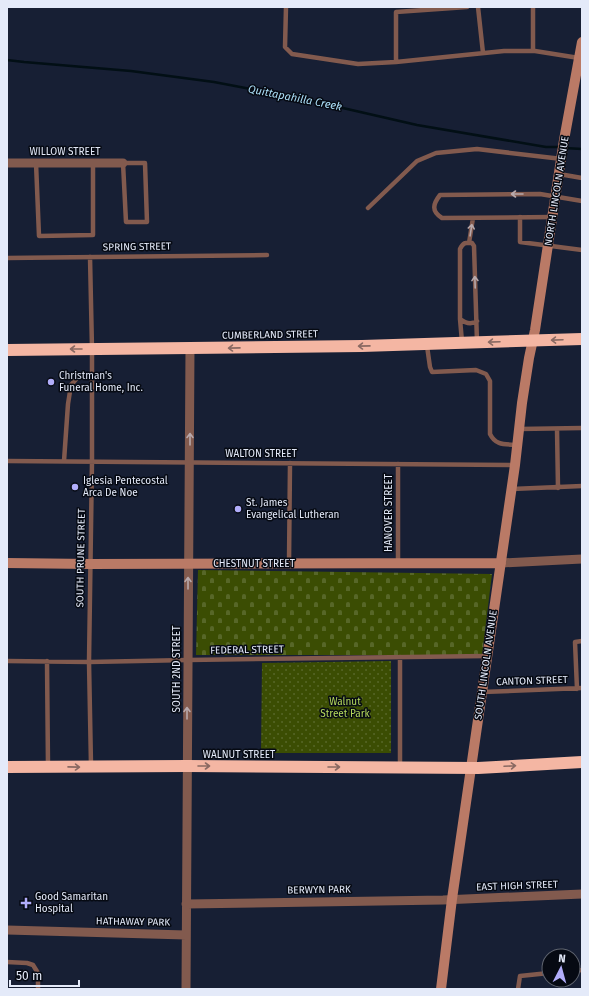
<svg xmlns="http://www.w3.org/2000/svg" width="589" height="996" font-family="'Fira Sans',sans-serif">
<defs>
<pattern id="cemetery-stones" width="16" height="16" patternUnits="userSpaceOnUse"><rect width="16" height="16" fill="#3b4d03"/><path d="M2 7V4a2 2 0 0 1 4 0v3zM10 15v-3a2 2 0 0 1 4 0v3z" fill="#576728"/></pattern>
<pattern id="park-dots" width="8" height="8" patternUnits="userSpaceOnUse"><rect width="8" height="8" fill="#3b4d03"/><path d="M2 2h.1M6 6h.1" fill="none" stroke="#576728" stroke-width="1.8" stroke-linecap="round"/></pattern>
</defs>
<rect width="100%" height="100%" fill="#171f34"/>
<!-- cemetery -->
<path fill="url(#cemetery-stones)" d="M198 570 492 574 482 655H196Z"/>
<!-- park -->
<path fill="url(#park-dots)" d="M391 661V753H261L262 663Z"/>
<g fill="none" stroke-linecap="round" stroke-linejoin="round">
<!-- stream -->
<path stroke="#020f15" stroke-width="2.5" d="M7 60 24 62 131 71 214 82 308 100 417 125 546 147H560
M565 148 582 149"/>
<!-- lane -->
<path stroke="#825a4e" stroke-width="4.5" d="M286 7 285 47 292 54 358 64 396 62
M467 7 396 12V62L504 51H535L579 58
M478 7 483 53
M533 51V7
M36 163 39 236 93 235V163
M123 163H145L147 222H126Z
M559 174 582 178
M368 208 417 161 436 153 477 149 562 159
M520 217V242L582 250
M552 217 442 218C431 211 433 204 440 195L540 194 582 201
M469 243 473 218
M90 257 92 349V461L89 662 91 765
M7 258 267 255
M460 319 462 342
M477 321C471 325 465 323 460 319V249C463 243 465 242 472 243L474 246 477 342
M427 346 430 367 432 372 476 370 486 374 490 381V434C496 446 505 444 517 445
M519 429 582 428
M557 429 558 488
M7 461 515 465
M64 461 68 404 71 385 78 377 92 374
M512 489 582 486
M398 563V464
M289 564 290 463
M7 661 89 662 188 660 487 656
M47 661 48 766
M577 689 575 642 582 641
M482 692 582 688
M400 767V657
M7 962 27 963 33 965 38 973V989
M573 971 582 970
M518 989 520 976 549 973"/>
<!-- street -->
<path stroke="#825a4e" stroke-width="9" d="M7 163H123
M501 563 582 559
M186 904 443 900 582 894
M7 930 186 935
M186 989 190 348"/>
<!-- secondary -->
<path stroke="#ba7a66" stroke-width="10" d="M7 563 90 564 501 563
M441 989 452 899 515 465 522 403 529 358 535 330 564 140 582 42"/>
<!-- highway -->
<path stroke="#f4b6a3" stroke-width="12" d="M7 350 190 348 362 346 582 339
M7 767 187 766 478 768 582 762"/>
</g>
<!-- one-way arrows -->
<defs><path id="oneway-shaft" d="M-6 0H5M1.5-3L5.5 0L1.5 3" fill="none" stroke-width="1.6" stroke-linecap="round" stroke-linejoin="round"/></defs>
<g stroke="#b8a9ac">
<use href="#oneway-shaft" transform="translate(517 194) rotate(180)"/>
<use href="#oneway-shaft" transform="translate(471 230) rotate(-81)"/>
<use href="#oneway-shaft" transform="translate(475 282) rotate(-92)"/>
<use href="#oneway-shaft" transform="translate(190 439) rotate(-90)"/>
<use href="#oneway-shaft" transform="translate(188 583) rotate(-90)"/>
<use href="#oneway-shaft" transform="translate(187 713) rotate(-90)"/>
</g>
<g stroke="#896962">
<use href="#oneway-shaft" transform="translate(557 340) rotate(178)"/>
<use href="#oneway-shaft" transform="translate(494 342) rotate(178)"/>
<use href="#oneway-shaft" transform="translate(364 346) rotate(179)"/>
<use href="#oneway-shaft" transform="translate(234 348) rotate(179)"/>
<use href="#oneway-shaft" transform="translate(76 349) rotate(180)"/>
<use href="#oneway-shaft" transform="translate(204 766)"/>
<use href="#oneway-shaft" transform="translate(510 766) rotate(-3)"/>
<use href="#oneway-shaft" transform="translate(74 767) rotate(1)"/>
<use href="#oneway-shaft" transform="translate(334 767)"/>
</g>
<!-- markers -->
<g fill="#b1adfa" stroke="#060a13" stroke-width="1.5">
<circle cx="51" cy="382" r="4"/>
<circle cx="75" cy="487" r="4"/>
<circle cx="238" cy="509" r="4"/>
<path d="M24 897h4v4h4v4h-4v4h-4v-4h-4v-4h4z"/>
</g>
<g text-anchor="middle" dominant-baseline="central" stroke-width="3" stroke-linejoin="round" paint-order="stroke">
<!-- street labels -->
<g font-size="10" fill="#e4eaf9" stroke="#060a13">
<text x="65" y="152">WILLOW STREET</text>
<text transform="translate(557 191) rotate(-81)">NORTH LINCOLN AVENUE</text>
<text transform="translate(137 247) rotate(-1)">SPRING STREET</text>
<text transform="translate(270 335) rotate(-1)">CUMBERLAND STREET</text>
<text x="261" y="454">WALTON STREET</text>
<text transform="translate(389 513) rotate(-90)">HANOVER STREET</text>
<text transform="translate(81 558) rotate(-89)">SOUTH PRUNE STREET</text>
<text x="254" y="564">CHESTNUT STREET</text>
<text transform="translate(247 650) rotate(-1)">FEDERAL STREET</text>
<text transform="translate(486 665) rotate(-82)">SOUTH LINCOLN AVENUE</text>
<text transform="translate(177 669) rotate(-90)">SOUTH 2ND STREET</text>
<text transform="translate(532 681) rotate(-2)">CANTON STREET</text>
<text x="239" y="755">WALNUT STREET</text>
<text transform="translate(517 886) rotate(-2)">EAST HIGH STREET</text>
<text transform="translate(319 890) rotate(-1)">BERWYN PARK</text>
<text transform="translate(133 922) rotate(1)">HATHAWAY PARK</text>
</g>
<!-- poi labels -->
<g font-size="10" fill="#e4eaf9" stroke="#060a13" text-anchor="start">
<text x="59" y="376">Christman's<tspan x="59" dy="12">Funeral Home, Inc.</tspan></text>
<text x="83" y="481">Iglesia Pentecostal<tspan x="83" dy="12">Arca De Noe</tspan></text>
<text x="246" y="503">St. James<tspan x="246" dy="12">Evangelical Lutheran</tspan></text>
<text x="35" y="897">Good Samaritan<tspan x="35" dy="12">Hospital</tspan></text>
</g>
<!-- park labels -->
<g font-size="10" fill="#b6da5d" stroke="#060a13">
<text x="345" y="702">Walnut<tspan x="345" dy="12">Street Park</tspan></text>
</g>
<!-- water labels -->
<g font-size="11" font-style="italic" fill="#aaddf6" stroke="#060a13">
<text transform="translate(295 98) rotate(11)">Quittapahilla Creek</text>
</g>
</g>
<!-- border -->
<rect width="589" height="996" fill="none" stroke="#e4eaf9" stroke-width="16"/>
<!-- north arrow -->
<g transform="translate(561 968) rotate(6)"><circle r="19" fill="#060a13" stroke="#5f646f"/>
<path d="M0-3L7 15L0 10L-7 15Z" fill="#b1adfa"/>
<text y="-6" font-size="11" font-weight="bold" text-anchor="middle" fill="#e4eaf9">N</text>
</g>
<!-- scale -->
<path d="M10 980v6h69v-6" fill="none" stroke="#e4eaf9" stroke-width="2"/>
<text x="16" y="980" font-size="12" fill="#e4eaf9" stroke="#060a13" stroke-width="3" paint-order="stroke">50 m</text>
</svg>
